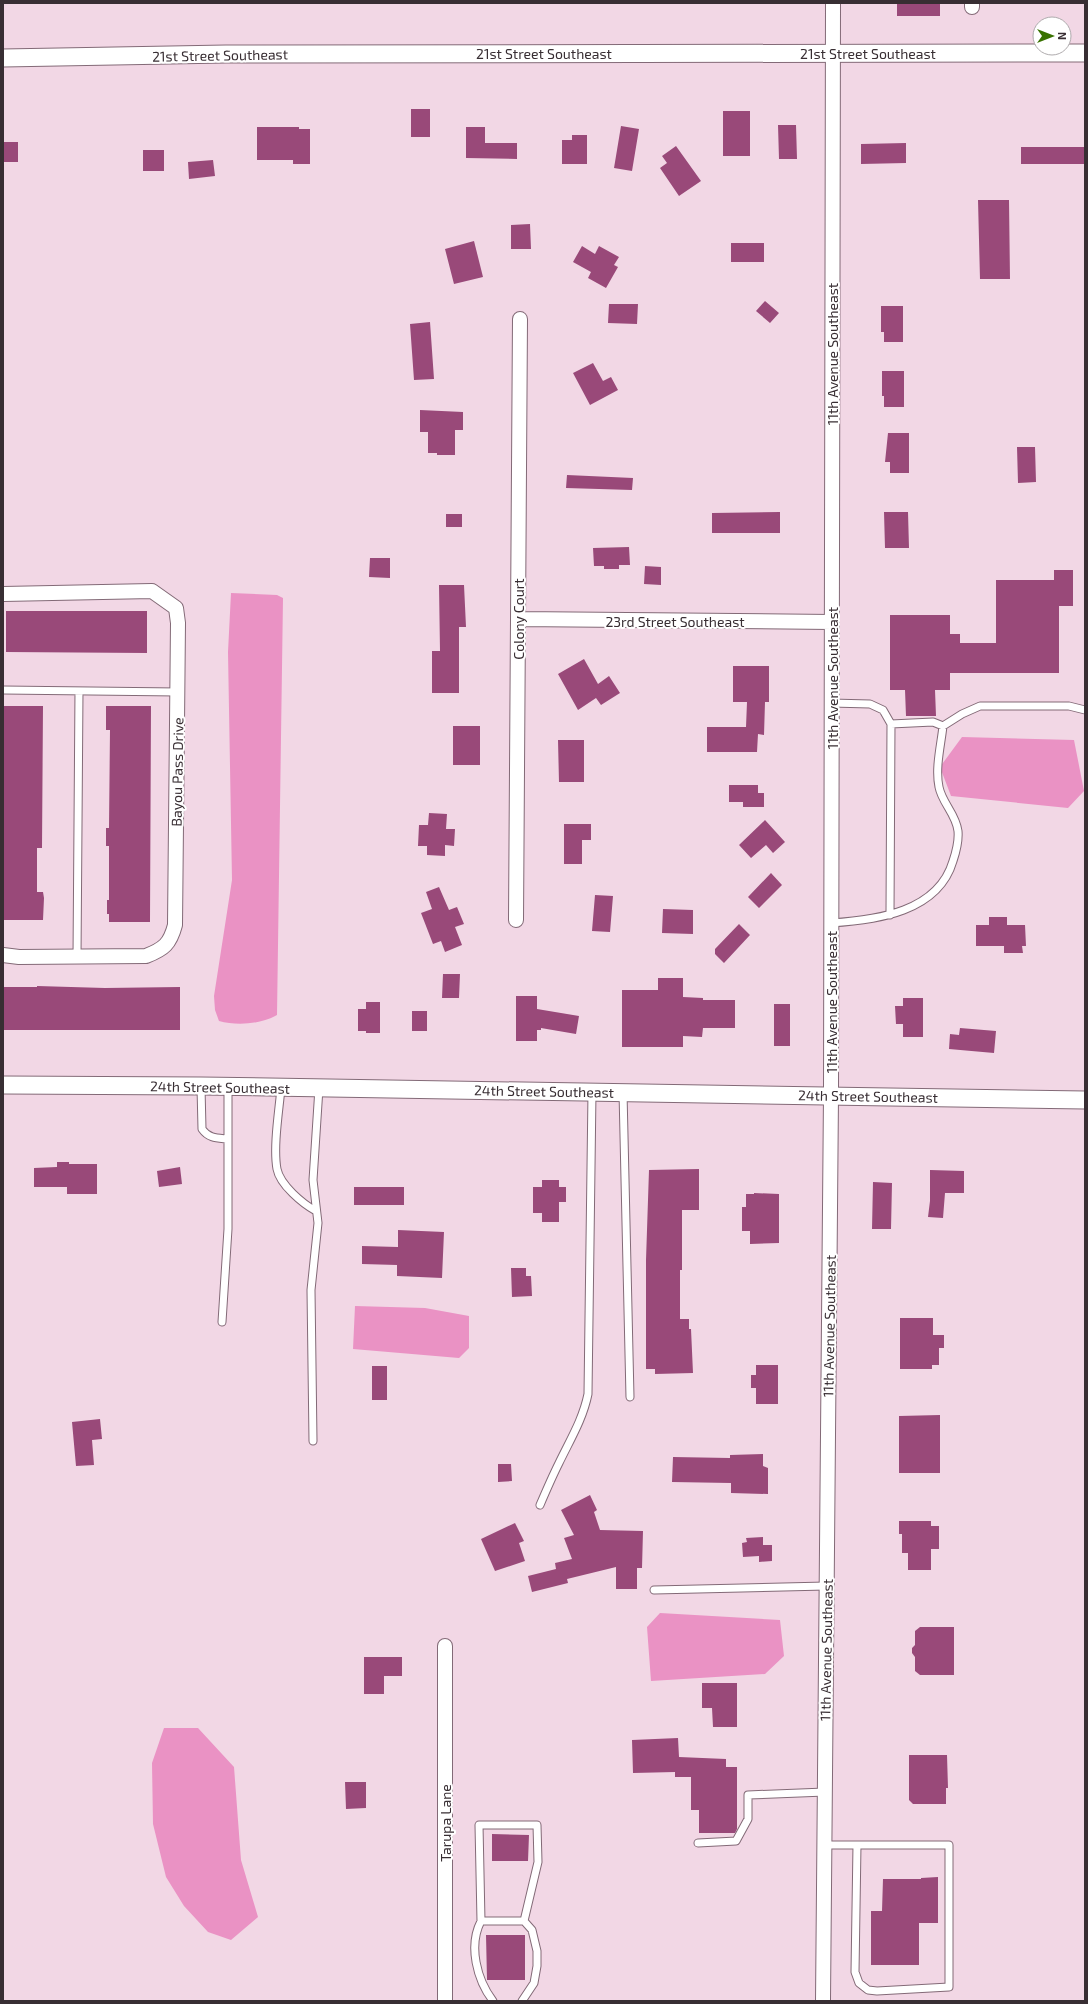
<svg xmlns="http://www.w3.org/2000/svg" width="1088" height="2004" font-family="'Exo 2',sans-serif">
<rect width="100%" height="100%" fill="#f2d7e5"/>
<!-- water -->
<path fill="#ea92c4" d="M231 593 277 595 283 598 277 1015C262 1024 237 1026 219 1021L215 1010 214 996 232 880 228 652Z
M962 737 1074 740 1084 791 1068 808 951 796 940 767Z
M355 1306 425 1308 469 1316V1348L459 1358 353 1349Z
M660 1613 780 1620 784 1656 765 1674 651 1681 647 1627Z
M164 1728H198L234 1767 241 1860 258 1917 231 1940 208 1932 184 1906 166 1877 153 1824 152 1763Z"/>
<!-- building -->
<path fill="#994979" d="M897 3H940V16H897Z
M411 109H430V137H411Z
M723 111H750V156H723Z
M778 125H796L797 159H779Z
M621 126 639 129 632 171 614 168Z
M257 127H299V129H310V164H293V160H257Z
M466 127H485V143H517V159L466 158Z
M572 135H587V164H562V140H572Z
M3 142H18V162H3Z
M906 143V163L861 164V144Z
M676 146 701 181 679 196 660 168 667 163 662 156Z
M1021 147H1085V164H1021Z
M143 150H164V171H143Z
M213 160 215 176 189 179 188 162Z
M978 200H1009L1010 279H980Z
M530 224 531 249H511V225Z
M474 241 483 277 454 284 445 249Z
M731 243H764V262H731Z
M582 246 595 254 599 246 619 257 614 265 618 267 606 288 588 278 591 272 573 262Z
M765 301 779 313 770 323 756 311Z
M609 304H638L637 324 608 323Z
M881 306H903V342H884V332H881Z
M430 322 434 379 414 380 410 324Z
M593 363 603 381 611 377 618 390 590 405 573 373Z
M882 371H904V407H884V396H882Z
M420 410 463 412V430H455V455H437V453H428V432H420Z
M888 433H909V473H890V462H885Z
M1017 447H1035L1036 482 1018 483Z
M567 475 633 478 632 490 566 488Z
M780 512V533H712V513Z
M884 512H908L909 548H885Z
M446 514H462V527H446Z
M629 547 630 565H619V569H604V566H594L593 548Z
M370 558H390V578L369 577Z
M645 566 661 567V585L644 584Z
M1054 570H1073V606H1059V673H950V690H935L936 716H906L905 690H890V615H950V634H960V643H996V580H1054Z
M439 585H464L466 627H459V693H432V651H440Z
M6 611H147V653L6 652Z
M584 659 598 684 609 676 620 693 601 705 596 698 578 710 558 674Z
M733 666H769V702H765L764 735 758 734 757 752H707V727H746L747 702H733Z
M3 706H43L42 848H37V892H43L44 898 43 920H3Z
M106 706H151L150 922H109V914H107V900H109V846H106V828H109L110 730H106Z
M453 726H480V765H453Z
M558 740H584V782H559Z
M729 785H758V793H764V807H743V802H729Z
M429 813 447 814 446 829H455L454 846 445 845V856L427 855V846H418L419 825H428Z
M765 820 785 842 773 853 766 845 751 858 739 845Z
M564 824H591V840H582V864H564Z
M771 873 782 885 759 908 748 897Z
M439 887 449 910 457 907 464 924 455 927 462 945 445 952 441 941 433 944 421 913 432 909 426 892Z
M595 895 613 896 610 932 592 931Z
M663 909 693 910V934L662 933Z
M989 917H1007V925H1025L1026 946H1022L1023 953H1004V946H976V925H989Z
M739 924 750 935 724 963 715 954V949Z
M443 974H460L459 998H442Z
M658 978H683V997L703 998V1000H735V1028H703L702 1037 683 1036V1047H622V990H658Z
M37 986 105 988 180 987V1030H3V987H37Z
M516 996H537V1009L579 1016 576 1034 541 1028V1030H537V1041H516Z
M903 998H923V1037H903V1024H896L895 1006H903Z
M366 1002H380V1033H366V1031H358V1009H366Z
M774 1004H790V1046H774Z
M412 1011H427V1031H412Z
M960 1028 996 1031 994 1053 949 1049 950 1034 959 1035Z
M57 1162H69V1164H97V1194H67V1187H34V1168L57 1167Z
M180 1167 182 1184 159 1187 157 1171Z
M699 1169V1210H682V1270H680V1319H689V1329H691L693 1373 655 1374V1369H646V1260L649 1170Z
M930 1170 964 1171V1193H945L943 1218 928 1217 930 1201Z
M542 1180H559V1187H566V1202H559V1222H542V1213H533V1187H542Z
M873 1182 892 1183 891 1229H872Z
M354 1187H404V1205H354Z
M754 1193 779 1194V1243L750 1244V1231H742V1207H746V1194H754Z
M398 1230 444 1232 442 1278 397 1276V1265L362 1264V1246L398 1247Z
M511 1268H526V1276H531L532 1296 512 1297Z
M900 1318H933V1335H944V1348H939V1365H932V1369H900Z
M756 1365H778V1404H756V1388H751V1375H756Z
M372 1366H387V1400H372Z
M940 1415V1473H899V1416Z
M100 1419 102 1439 92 1440 94 1465 76 1466 72 1422Z
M763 1454V1466L768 1468V1494L731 1493V1483L672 1482 673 1457 730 1458V1455Z
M498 1464H511L512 1481 498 1482Z
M590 1495 597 1510 594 1512 600 1530 643 1531 642 1568H637V1589H616V1567L567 1579 568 1583 532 1592 528 1576 556 1569 555 1563 572 1559 564 1538 574 1535 561 1510Z
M899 1521H931V1526H939V1549H931V1570H908V1553H902V1534H899Z
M515 1523 524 1541 519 1543 525 1561 495 1571 481 1539Z
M763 1537V1545H772V1561L759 1562V1556L743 1557 742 1543 747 1542 746 1538Z
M920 1627H954V1675H920L915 1671V1657L912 1653V1648L915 1645V1631Z
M364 1657H402V1676H384V1694H364Z
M702 1683H737V1727H713L712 1708H702Z
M678 1738 679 1757 726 1759V1767H737V1829L735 1833H699V1810H691V1777H675V1772L633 1773 632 1740Z
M909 1755H947L948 1788H946V1804H913L909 1800Z
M345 1782H366V1808L346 1809Z
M492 1834 529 1835 528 1861H492Z
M938 1877V1923H919V1965H871V1911H882L883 1879H921V1878Z
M486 1935H525V1980H487Z"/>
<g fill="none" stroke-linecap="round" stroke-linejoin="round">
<!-- service casing -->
<g stroke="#836a77" stroke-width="9">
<path id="service" d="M3 690 178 692
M943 726 962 714 980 706H1069L1085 710
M890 915 891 724
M831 923C877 920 938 912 953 861 956 852 959 842 958 831 956 814 942 803 939 787 935 768 941 745 943 726L933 722 891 724 883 710 870 704 831 703
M77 957 79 691
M201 1087 202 1129C209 1139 218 1138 228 1139
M281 1088C279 1111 273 1147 277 1169 280 1185 303 1204 316 1211
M623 1092 630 1397
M222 1322 228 1229V1087
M313 1441 311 1290 318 1223 313 1180 319 1088
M540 1505C546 1491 552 1477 559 1463 570 1440 583 1419 588 1394L592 1092
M654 1590 826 1586
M698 1843 736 1841 748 1819V1795L825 1792
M824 1845H857L855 1972 859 1983 868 1990 877 1991 949 1987V1845H857
M481 1921 479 1825H537L538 1862 524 1921
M493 2001C477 1980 468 1946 481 1921H524L532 1930 537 1951V1966L534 1983 522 2001"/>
</g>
<!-- minor casing -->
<g stroke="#836a77" stroke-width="16">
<path id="minor" d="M972 7V3
M3 594 152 591 176 608 178 623 175 925C170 944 164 949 146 956L19 957 3 955
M518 619 832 622
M516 920 520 319
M445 2001V1646
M823 2001 831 1095 833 3"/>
</g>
<!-- tertiary casing -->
<g stroke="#836a77" stroke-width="19">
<path id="tertiary" d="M3 58 226 54 1085 53
M3 1085 201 1086 1085 1100"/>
</g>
<!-- service -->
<use href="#service" stroke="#fff" stroke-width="7"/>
<!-- minor -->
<use href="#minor" stroke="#fff" stroke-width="14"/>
<!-- tertiary -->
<use href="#tertiary" stroke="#fff" stroke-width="17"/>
</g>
<g text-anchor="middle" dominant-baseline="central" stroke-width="4" stroke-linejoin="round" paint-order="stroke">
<!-- street labels -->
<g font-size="14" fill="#382e33" stroke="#fff">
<text x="544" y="53">21st Street Southeast</text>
<text x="868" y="53">21st Street Southeast</text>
<text transform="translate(220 55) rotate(-1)">21st Street Southeast</text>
<text transform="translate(832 354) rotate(-90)">11th Avenue Southeast</text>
<text transform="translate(518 619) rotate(-90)">Colony Court</text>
<text x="675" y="621">23rd Street Southeast</text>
<text transform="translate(832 678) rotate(-90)">11th Avenue Southeast</text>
<text transform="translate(177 772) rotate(-89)">Bayou Pass Drive</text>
<text transform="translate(831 1002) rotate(-90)">11th Avenue Southeast</text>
<text transform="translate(220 1087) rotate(1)">24th Street Southeast</text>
<text transform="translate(544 1091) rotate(1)">24th Street Southeast</text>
<text transform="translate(868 1096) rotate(1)">24th Street Southeast</text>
<text transform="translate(829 1326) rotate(-89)">11th Avenue Southeast</text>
<text transform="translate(826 1650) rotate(-89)">11th Avenue Southeast</text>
<text transform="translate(445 1823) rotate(-90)">Tarupa Lane</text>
</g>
</g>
<!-- border -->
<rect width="1088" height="2004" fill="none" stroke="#382e33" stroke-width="8"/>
<!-- north arrow -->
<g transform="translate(1052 36) rotate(90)"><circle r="19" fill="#ffffff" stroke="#afabad"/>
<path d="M0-3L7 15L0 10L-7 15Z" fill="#397200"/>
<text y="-6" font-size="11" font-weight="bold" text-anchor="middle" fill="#382e33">N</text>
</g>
</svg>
